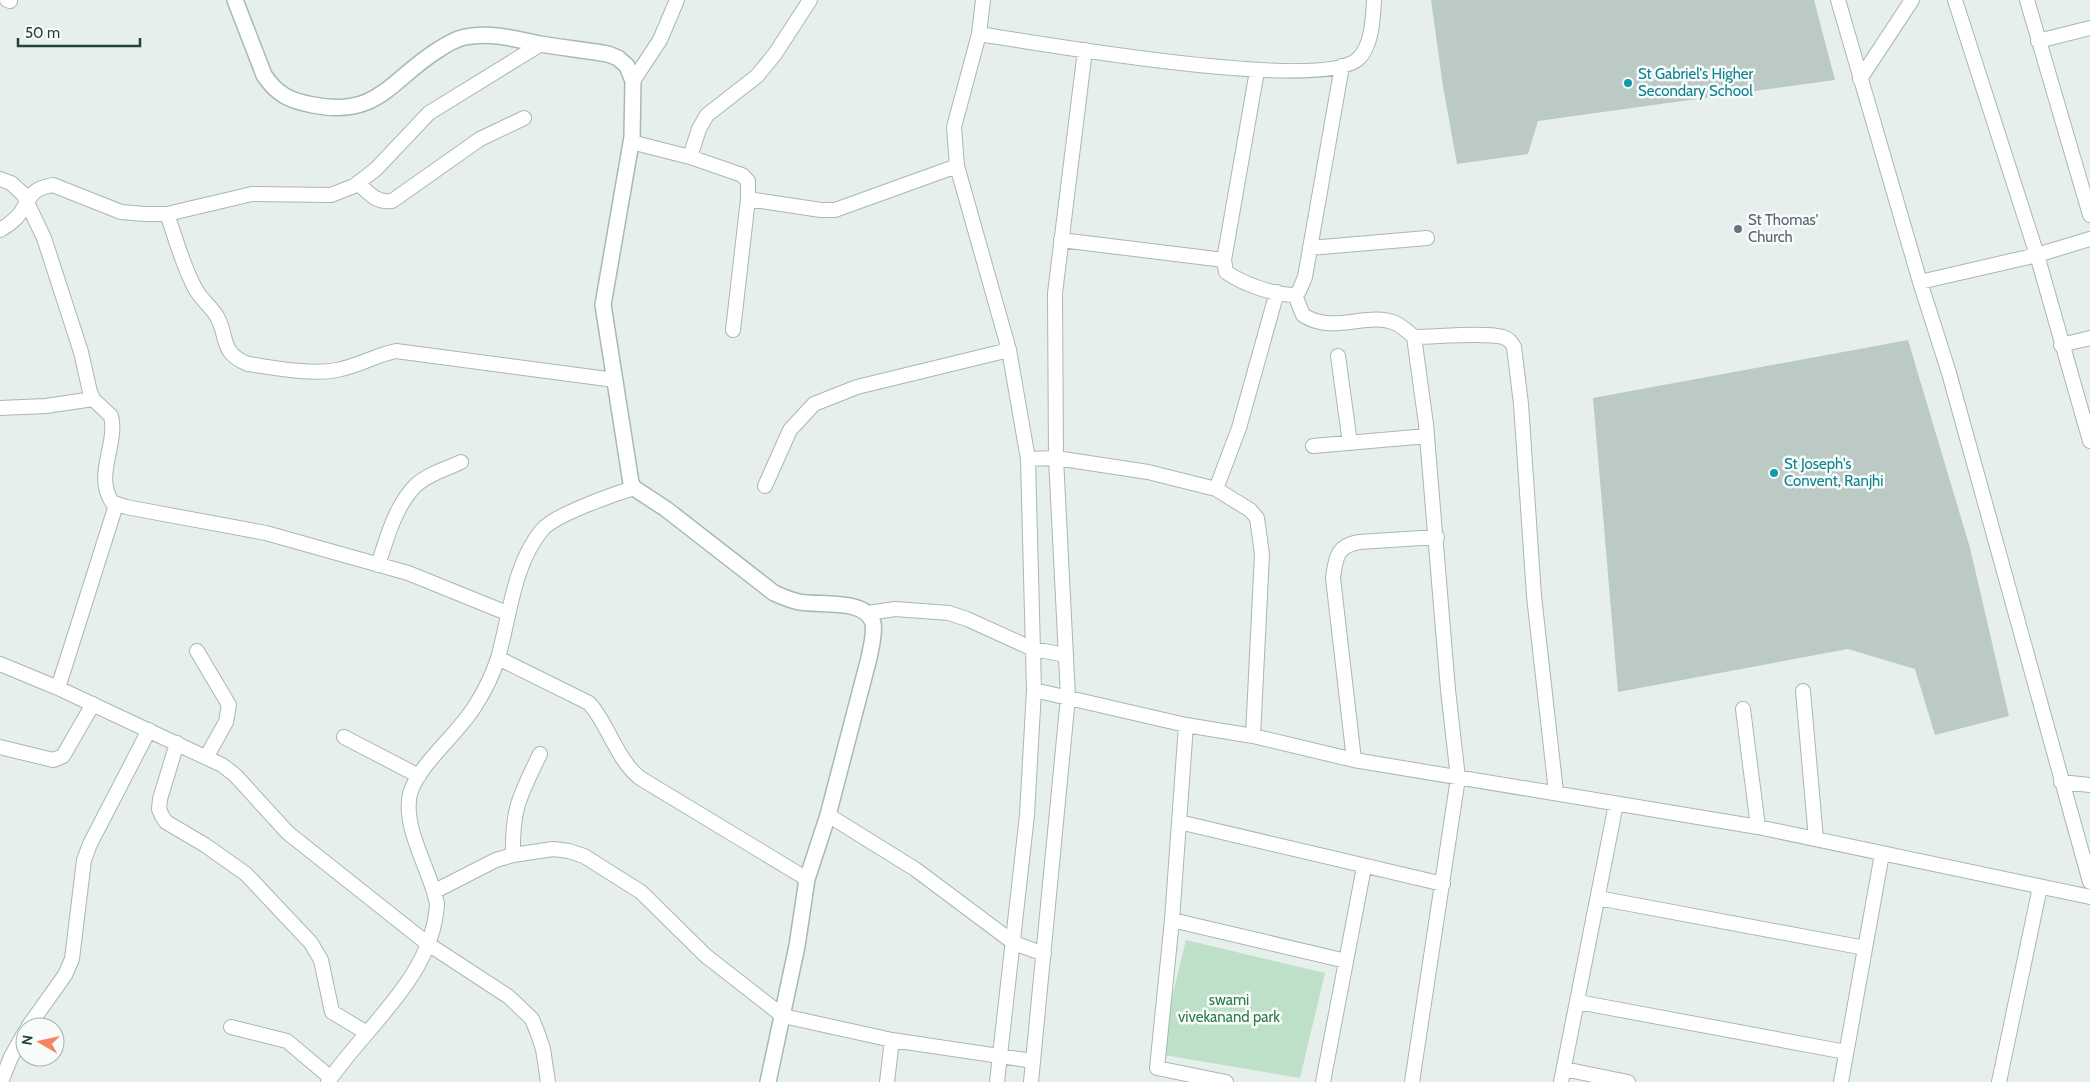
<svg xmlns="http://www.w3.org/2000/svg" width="2090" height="1082" font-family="Cabin,sans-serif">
<rect width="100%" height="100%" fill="#e6efeb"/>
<!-- green -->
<path fill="#bfe0c8" d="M1186 940 1325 973 1300 1078 1158 1054Z"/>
<!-- building -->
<path fill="#bbcac4" d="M1431 0H1814L1835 80 1538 121 1528 154 1457 164 1443 86Z
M1908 340 1970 548 2009 716 1935 735 1915 669 1848 649 1618 692 1593 398Z"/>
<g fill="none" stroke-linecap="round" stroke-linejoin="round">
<!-- street casing -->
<g stroke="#a8b8b2" stroke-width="16">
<path id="street" d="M7 0 10 1
M983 0 979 34 954 127 957 166 1009 350 1028 459 1034 690 1027 815 997 1082
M1838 0 1920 282 1949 373 2090 882
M1955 0 2037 255 2090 441
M2027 0 2090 215
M979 34C1037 43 1325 94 1359 58 1372 45 1373 18 1374 0
M2038 41 2090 28
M1257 71 1224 260 1226 272C1243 284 1274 295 1295 295
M1860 79 1912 0
M633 81 660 40 677 0
M631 142 690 157 742 175 748 181V199L733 330
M690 157 699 129 707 115 757 76 775 54 810 0
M0 179 11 183 23 194 44 238 81 352 90 392 93 399 111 416C118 444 94 475 112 502L126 507 266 533 408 573 507 613
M358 183C369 193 376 203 392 201L480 139 524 118
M748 199 821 210H835L957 166
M167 214C176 239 183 267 196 290 202 300 210 306 216 315 229 335 218 352 248 364 276 368 310 375 337 370 358 366 376 355 396 351L615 380
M0 230C8 225 16 220 21 212 32 195 31 189 53 185L121 212 145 214H167L252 194 331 195 354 186 376 169 429 113 541 44
M1061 240 1224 260
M1310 248 1427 238
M1920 282 2037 255 2090 239
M1295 295 1303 315C1333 335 1368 311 1395 323 1402 326 1408 332 1414 337L1426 424 1448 690 1458 778 1412 1082
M1295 295 1299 291 1305 277 1342 66
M1414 337C1436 337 1484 332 1503 337 1509 339 1511 342 1514 347L1521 404 1534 596 1556 792
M2061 345 2090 338
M1338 356 1350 443
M0 408 46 406 93 399
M1313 446 1427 436
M1028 459 1056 458 1148 472 1216 489 1250 510 1257 518 1262 554 1253 736
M765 486 790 430 814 404 857 387 1009 350
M1216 489 1239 428 1277 292
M378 565C387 538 395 506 416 485 428 474 446 469 461 462
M868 613 895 609 949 613 967 619 1033 649 1066 655
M197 651 229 705 226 722 207 756
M498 658 589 703C609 725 616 759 640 778L807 879
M0 664 58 688 222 765 235 775 288 833 428 944 509 997 532 1019 538 1034 543 1049 548 1082
M58 688 116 505
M1034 690 1186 725 1253 736 1354 760 1758 827 2090 897
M1803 691 1816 839
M1743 709 1758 827
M1186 725 1172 920 1157 1068 1226 1082
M344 737 419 776
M177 743 160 799 159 809 162 816 166 822 205 845 246 874 311 943 321 960 332 1012 367 1033
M0 747 53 760 63 756 93 704
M1354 760 1333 578C1336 558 1336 546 1359 542L1437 537
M2061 782 2090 785
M828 815 915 869 1014 943 1044 954
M1179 822 1443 884
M513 855C512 807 520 796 540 754
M435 891 496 860 513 855 553 849 569 851 584 856 641 892 706 956 783 1016 892 1040 1033 1061
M1598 898 1865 948
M1172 920 1346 961
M1578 1002 1846 1052
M28 1027 65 975 72 959 84 860 90 844 149 730
M231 1027 287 1041 331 1078
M1564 1069 1628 1082
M1 1082 11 1057 25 1032
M328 1082C366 1026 433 976 437 904 431 871 402 828 410 794 417 766 459 733 475 706 484 692 493 674 498 658 510 616 513 565 542 530 554 515 614 494 634 488
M887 1082 892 1040
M1031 1082 1068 697 1056 458 1055 293 1085 50
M1323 1082 1364 867
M1561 1082 1616 804
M1841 1082 1882 854
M1999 1082 2040 887"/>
</g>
<!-- secondary casing -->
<g stroke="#a4bbb3" stroke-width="18">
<path id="secondary" d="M235 0 264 75C277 95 291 101 313 105 378 118 390 80 438 50 447 44 455 39 465 37 491 32 515 39 540 44 563 48 585 50 608 54L618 58 627 66 633 81 632 137 603 305 631 483 634 488 666 509 774 593C783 597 790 600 799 602 820 606 866 598 873 623 875 634 871 647 869 658L828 815 807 879 797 946 768 1082"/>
</g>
<!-- street -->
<use href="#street" stroke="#fff" stroke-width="14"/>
<!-- secondary -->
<use href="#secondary" stroke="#fff" stroke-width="15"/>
</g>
<!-- markers -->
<g fill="#0f9aa8" stroke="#f7fbf9" stroke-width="2">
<circle cx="1628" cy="83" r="5"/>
<circle cx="1774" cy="473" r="5"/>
</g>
<circle fill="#6b7280" stroke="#f7fbf9" stroke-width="2" cx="1738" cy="229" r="5"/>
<g text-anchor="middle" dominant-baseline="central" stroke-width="5" stroke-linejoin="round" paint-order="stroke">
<!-- culture labels -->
<g font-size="15" fill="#0d838f" stroke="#f7fbf9" text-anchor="start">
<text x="1638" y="74">St Gabriel's Higher<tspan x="1638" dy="17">Secondary School</tspan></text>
<text x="1784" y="464">St Joseph's<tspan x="1784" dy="17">Convent, Ranjhi</tspan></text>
</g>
<!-- worship labels -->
<g font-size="15" fill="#5b616d" stroke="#f7fbf9" text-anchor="start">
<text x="1748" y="220">St Thomas'<tspan x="1748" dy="17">Church</tspan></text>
</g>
<!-- park labels -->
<g font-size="15" fill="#2d7a4b" stroke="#f7fbf9">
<text x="1229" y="1000">swami<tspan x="1229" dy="17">vivekanand park</tspan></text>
</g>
</g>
<!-- north arrow -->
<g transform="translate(40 1042) rotate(279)"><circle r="24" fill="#f7fbf9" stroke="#a3b1ad"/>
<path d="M0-4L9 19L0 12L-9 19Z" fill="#f4845f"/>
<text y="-8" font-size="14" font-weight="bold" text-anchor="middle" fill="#24423a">N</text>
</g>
<!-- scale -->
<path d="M18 38v8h122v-8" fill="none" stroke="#24423a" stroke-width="2.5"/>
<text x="25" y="38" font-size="15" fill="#24423a" stroke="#f7fbf9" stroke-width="4" paint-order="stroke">50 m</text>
</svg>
